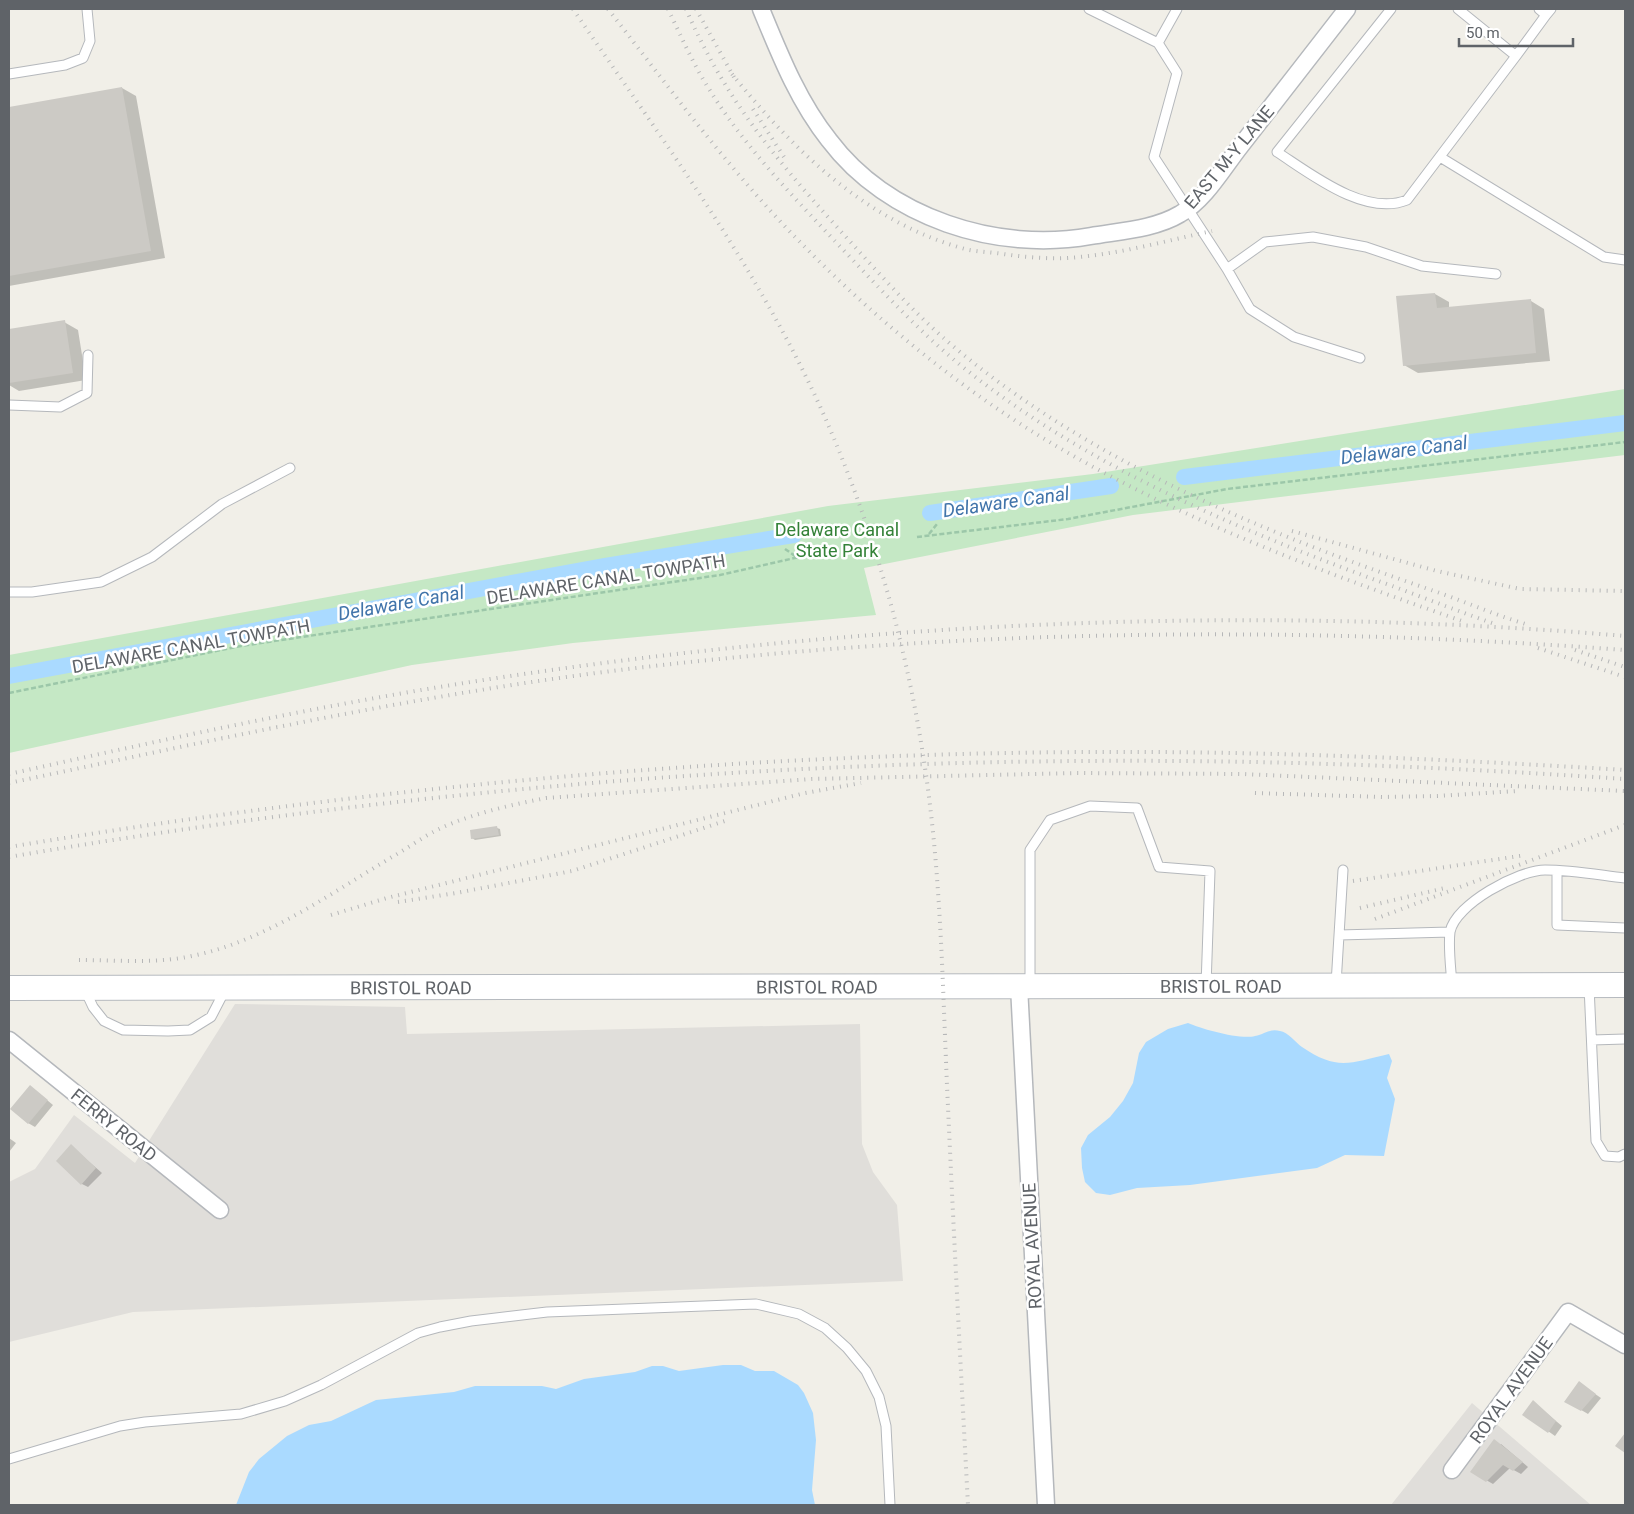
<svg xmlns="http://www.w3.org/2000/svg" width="1634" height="1514" font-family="Roboto,sans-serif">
<rect width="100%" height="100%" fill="#f1efe8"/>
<!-- industrial -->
<path fill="#e0deda" d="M235 1004 405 1007 407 1034 860 1024 862 1144 873 1172 897 1205 903 1281 133 1312 9 1342V1182L35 1169 74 1115 135 1163Z
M1472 1403 1591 1505H1391Z"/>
<!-- green -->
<path fill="#c5e8c5" d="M1625 389V455L1133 515 864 568 876 615 573 643 412 665 9 753V655L828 506 1093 474Z"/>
<!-- water -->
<path fill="#aadaff" d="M1188 1023C1202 1029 1240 1040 1255 1036 1265 1034 1270 1028 1280 1031 1288 1032 1295 1042 1302 1047 1337 1071 1350 1063 1389 1054L1392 1061 1387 1078 1395 1099 1384 1156 1345 1155 1317 1168 1190 1185 1137 1188 1110 1195 1096 1193 1085 1182 1082 1168 1081 1148 1088 1135 1110 1117 1123 1101 1133 1083 1139 1053 1146 1042 1168 1029Z
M723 1365H741L755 1371H774L798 1385 804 1393 813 1413 816 1440 812 1490 815 1505H236L249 1472 259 1459 287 1436 309 1425 331 1421 376 1400 454 1392 475 1386H542L556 1389 584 1379 635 1372 652 1366H663L679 1371Z"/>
<!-- shadow -->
<path fill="#0003" d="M122 88 136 96 165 258 9 286V108Z
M1435 294 1449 302V308L1531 301 1544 309 1550 361 1418 373 1404 365Z
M64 322 78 330 86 380 19 391 9 385V331Z
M497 828 500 829 501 836 475 840 472 838Z
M36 1091 53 1105 35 1127 28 1123Z
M9 1138 16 1143 9 1152Z
M71 1146 102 1173 88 1187 82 1184Z
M1585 1387 1601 1398 1588 1414 1566 1401Z
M1533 1402 1562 1426 1555 1436 1524 1414Z
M1501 1444 1528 1467 1521 1474 1510 1468 1493 1484 1472 1472Z"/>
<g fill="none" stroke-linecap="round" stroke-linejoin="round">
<!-- canal -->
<path stroke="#aadaff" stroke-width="16" d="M1184 477 1625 423
M930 513 1111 486
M9 676 604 566 794 535"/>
</g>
<!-- building -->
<path fill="#cccac5" d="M122 87 151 251 9 276V107Z
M1435 293 1437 308 1531 299 1536 353 1403 366 1396 296Z
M65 320 73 373 9 383V329Z
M497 826 499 835 471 839 470 830Z
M30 1085 48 1100 28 1124 10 1109Z
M71 1144 96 1168 81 1185 56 1161Z
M1579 1381 1596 1394 1581 1411 1564 1402Z
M1533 1400 1556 1421 1548 1433 1522 1415Z
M1625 1433V1453L1615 1446Z
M1494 1439 1523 1462 1513 1471 1503 1465 1486 1482 1470 1472Z"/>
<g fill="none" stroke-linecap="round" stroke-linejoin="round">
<!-- lane casing -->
<g stroke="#b5b8bc" stroke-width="11">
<path id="lane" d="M1089 9 1158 43
M1177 9 1158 43 1177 73 1154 157 1227 269 1265 242 1313 237 1366 247 1422 266 1496 274
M1391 9 1277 152C1311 174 1365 217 1407 200L1516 56
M1458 9 1516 56 1546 15
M1539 9 1546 15 1551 9
M9 74 65 65 83 58 90 41 87 9
M1440 157 1604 257 1625 260
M1227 269 1250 309 1294 337 1360 358
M9 405 60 407 87 393 88 355
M9 592H32L101 582 152 557 222 504 290 468
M1557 871V925L1625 928
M1339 935 1450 932
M1030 984V850L1050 820 1090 806 1137 808 1159 867 1210 871 1206 986
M1336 984 1343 870
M1452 985C1451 969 1448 948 1450 932 1455 904 1519 870 1545 870 1572 870 1599 875 1625 878
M1589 986 1596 1141 1605 1156 1619 1157 1625 1154
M85 990 93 1007 104 1021 123 1030 168 1031 190 1030 211 1017 225 990
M1592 1040 1625 1039
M9 1459 120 1426 145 1422 241 1414 285 1401 321 1385 418 1333 440 1327 471 1321 547 1312 756 1304 799 1314 825 1328 847 1348 866 1371 879 1397 886 1426 890 1505"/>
</g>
<!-- street casing -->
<g stroke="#b5b8bc" stroke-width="19">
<path id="street" d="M761 9C780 55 798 101 829 140 888 218 997 253 1091 236 1120 231 1155 229 1180 214 1204 201 1222 170 1239 148 1275 102 1311 55 1347 9
M1019 986 1046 1505
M9 1040 220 1210
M1452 1470 1568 1312 1625 1345"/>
</g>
<!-- secondary casing -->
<g stroke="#b6babf" stroke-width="26">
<g id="secondary">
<path id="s1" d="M9 988 1625 985"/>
</g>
</g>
<!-- path -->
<path stroke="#9cc7a9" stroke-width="2.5" stroke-dasharray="5 2.5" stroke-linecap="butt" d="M929 534 937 524
M917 537 1068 519 1227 489 1625 442
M785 549 798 558
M9 693 241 646 720 575 821 552"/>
<!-- lane -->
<use href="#lane" stroke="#fff" stroke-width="9"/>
<!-- street -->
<use href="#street" stroke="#fff" stroke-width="16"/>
<!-- secondary -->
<use href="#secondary" stroke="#fff" stroke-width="24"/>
<!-- rail -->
<path stroke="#b6b7b8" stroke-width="4" stroke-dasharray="1 6" stroke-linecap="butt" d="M573 9C665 144 765 277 830 429 880 547 913 670 929 797 942 900 943 1004 948 1107 954 1240 961 1373 968 1505
M608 9C668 86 727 167 796 238 868 312 950 381 1038 435 1170 516 1317 570 1462 621
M668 9C681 36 693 64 709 89 743 144 787 190 831 237 872 280 913 326 959 364 1081 463 1227 525 1373 579 1412 593 1452 609 1492 623
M686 9C723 95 773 156 836 226 877 271 917 318 965 356 1103 468 1271 535 1437 592 1468 603 1498 616 1529 625
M696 9 735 79
M732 74C794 151 867 222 965 249 977 252 990 252 1003 254 1024 257 1045 259 1067 258 1116 255 1165 241 1212 231
M753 109 784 157
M1292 531 1437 571 1520 589 1625 591
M1538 648 1625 677
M1575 650 1625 667
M9 774C158 741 307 708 458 684 843 623 1237 603 1625 636
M9 783C214 740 420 694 628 669 962 629 1290 625 1625 650
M1255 793 1382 797 1437 796 1517 791
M9 847C364 788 727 754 1088 752 1267 751 1446 759 1625 770
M9 857C394 791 786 758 1177 761 1327 762 1476 769 1625 779
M1353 881 1526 855
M398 902 456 893 572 871 728 820
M1360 908 1445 888
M331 915 387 898 805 793 861 783
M1375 919 1625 825
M79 960C116 960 155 964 192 956 265 941 328 895 392 857 408 848 424 836 441 828 474 813 511 805 546 798L812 779 1077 773 1243 774 1625 791"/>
</g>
<g text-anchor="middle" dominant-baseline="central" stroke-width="5" stroke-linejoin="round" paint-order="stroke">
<!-- street labels -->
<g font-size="18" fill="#5f6368" stroke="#fff">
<text transform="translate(1229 157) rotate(-50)">EAST M-Y LANE</text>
<text transform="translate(606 579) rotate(-9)">DELAWARE CANAL TOWPATH</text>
<text transform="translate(191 646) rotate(-10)">DELAWARE CANAL TOWPATH</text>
<text stroke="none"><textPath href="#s1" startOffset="1212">BRISTOL ROAD</textPath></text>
<text stroke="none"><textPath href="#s1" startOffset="808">BRISTOL ROAD</textPath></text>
<text stroke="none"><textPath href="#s1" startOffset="402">BRISTOL ROAD</textPath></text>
<text transform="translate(114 1125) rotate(39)">FERRY ROAD</text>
<text transform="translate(1032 1246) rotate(-93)">ROYAL AVENUE</text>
<text transform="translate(1511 1390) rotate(-54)">ROYAL AVENUE</text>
</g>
<!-- park labels -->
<g font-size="18" fill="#348238" stroke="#fff">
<text x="837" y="529">Delaware Canal<tspan x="837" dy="21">State Park</tspan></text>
</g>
<!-- water labels -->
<g font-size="19" font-style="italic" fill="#4174aa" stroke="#fff">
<text transform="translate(1404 450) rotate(-7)">Delaware Canal</text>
<text transform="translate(1006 502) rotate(-8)">Delaware Canal</text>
<text transform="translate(401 603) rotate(-10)">Delaware Canal</text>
</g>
</g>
<!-- border -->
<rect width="1634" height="1514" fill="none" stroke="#5f6368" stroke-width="20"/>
<!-- scale -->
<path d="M1459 38v8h114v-8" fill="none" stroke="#5f6368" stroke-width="2.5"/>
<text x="1466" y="38" font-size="15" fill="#5f6368" stroke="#ffffff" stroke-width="4" paint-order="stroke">50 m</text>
</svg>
